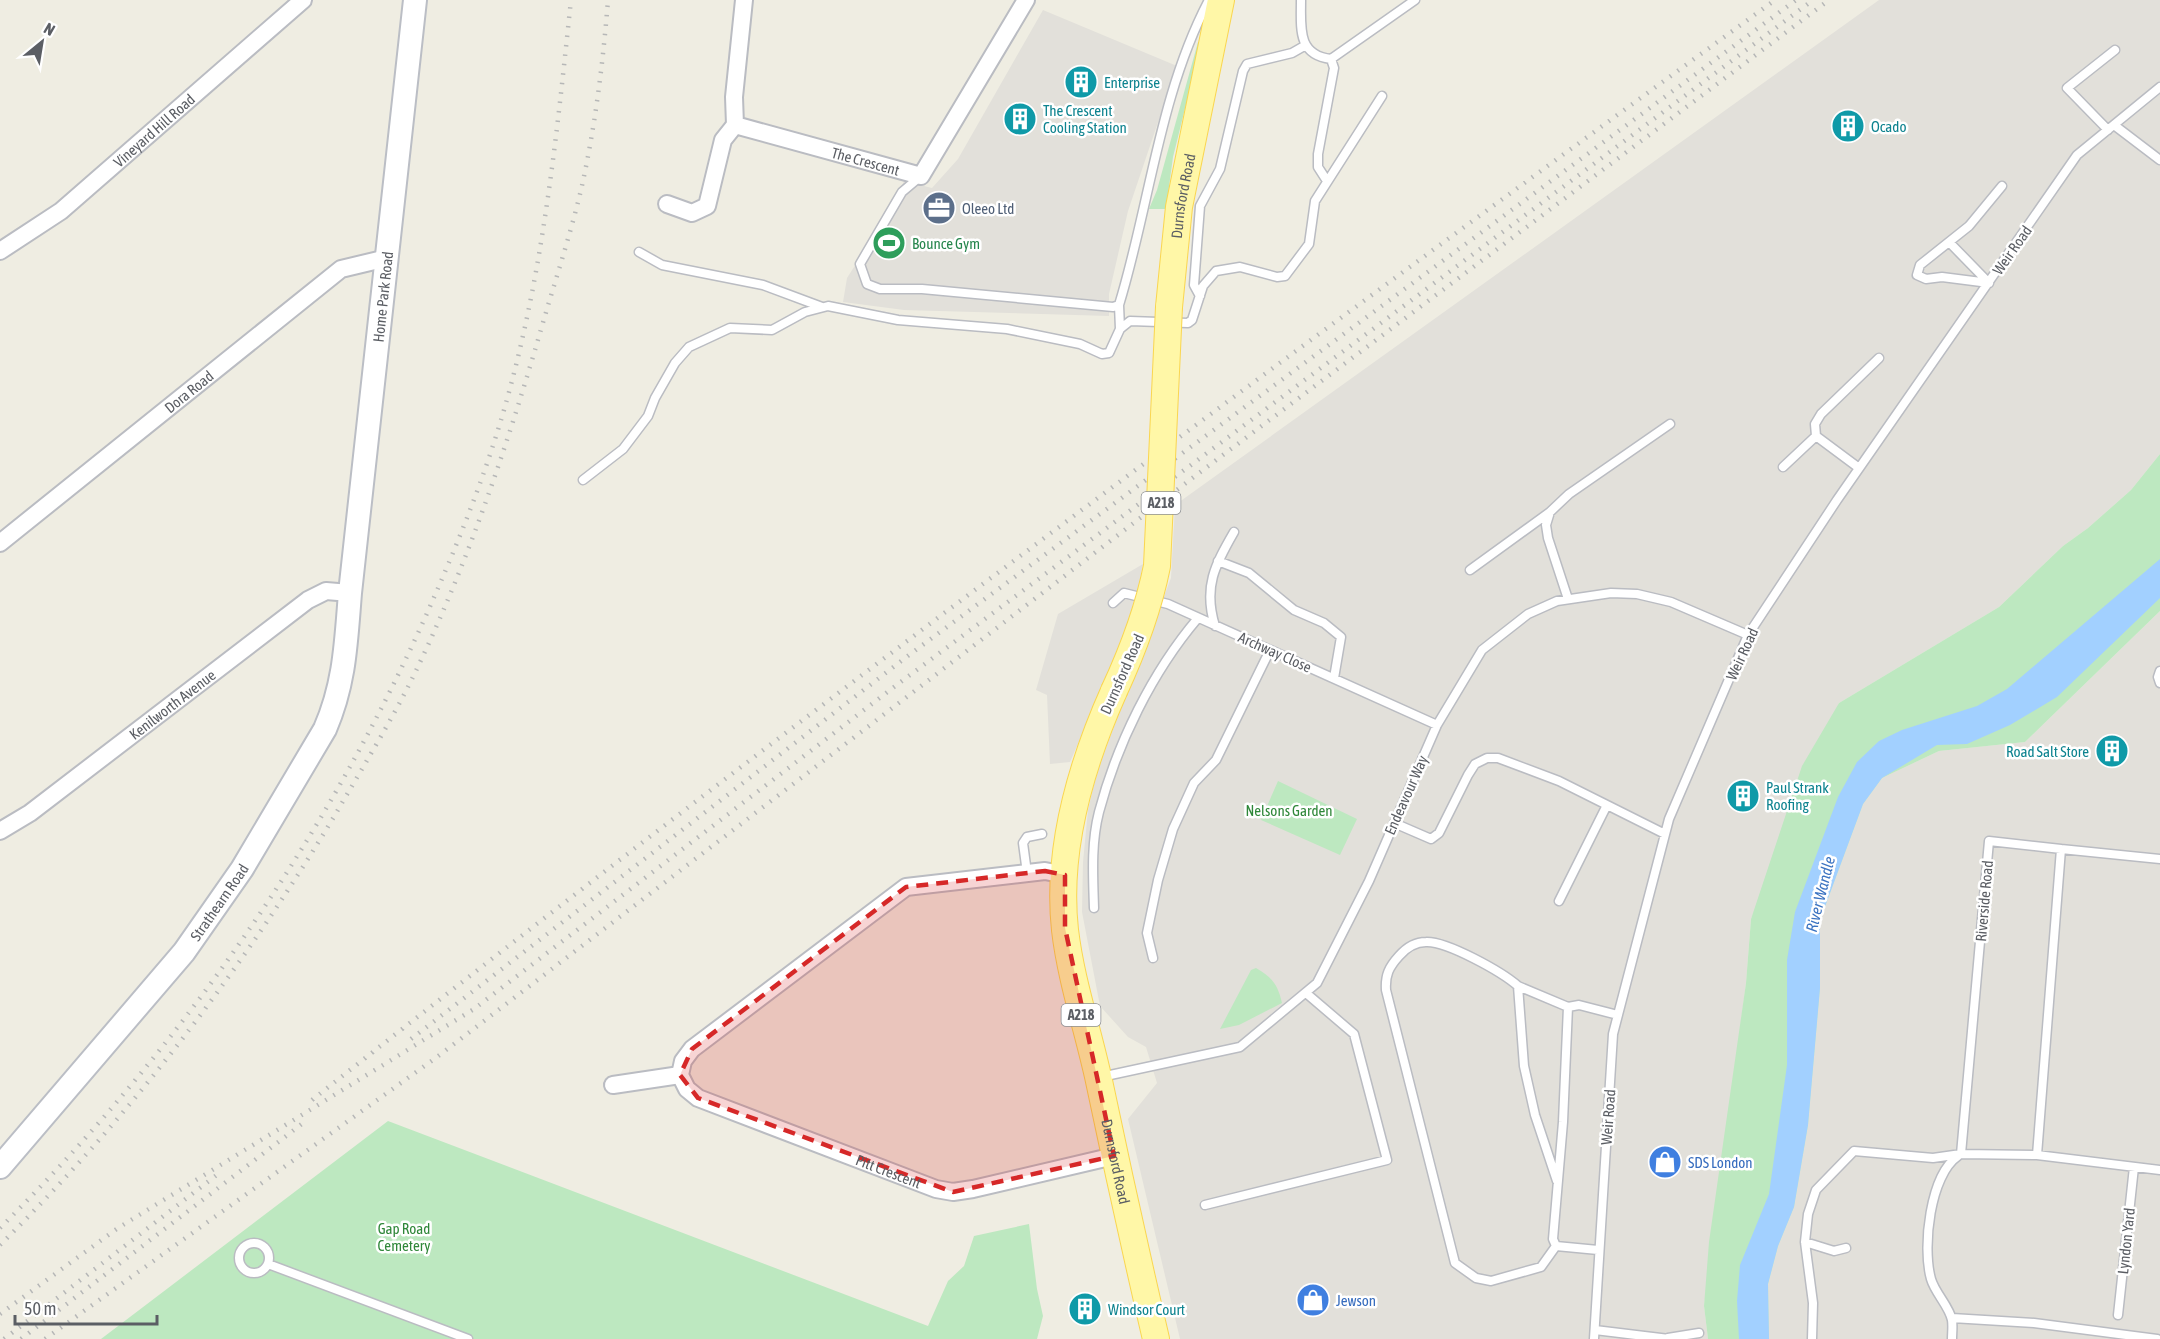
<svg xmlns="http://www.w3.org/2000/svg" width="2160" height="1339" font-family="'Asap Condensed',sans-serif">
<rect width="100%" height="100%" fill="#efede2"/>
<!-- industrial -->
<path fill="#e2e0da" d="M1879 0H2160V454L2131 490 2088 528 2063 546 1999 607 1839 703 1751 919 1746 983 1704 1306 1708 1339H1180L1128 1119 1157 1083 1146 1047 1128 1037 1100 1006 1082 912 1083 862 1088 810 1097 771 1171 578 1175 505Z
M1043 10 1177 66 1128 211 1109 294V316L904 310 843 302 847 278 893 206 904 181 932 188 958 159Z
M1143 564 1137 595 1123 640 1070 762 1050 764 1047 695 1036 690 1058 614Z
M2160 611V1339H1769L1768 1284 1778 1246 1794 1207 1808 1125 1820 988V920L1863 804 1882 778 1939 751 2025 742Z"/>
<!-- green -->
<path fill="#bde8c0" d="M1198 42H1200V48L1173 157 1166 209H1149L1157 190Z
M2160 454V611L2025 742 1939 751 1882 778 1863 804 1820 920V988L1808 1125 1794 1207 1778 1246 1768 1284 1769 1339H1708L1704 1306 1709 1242 1746 983 1751 919 1802 766 1839 703 1999 607 2063 546 2088 528 2131 490Z
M1278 781 1357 819 1340 855 1261 820Z
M1256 968C1272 977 1278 985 1282 1003L1239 1025 1220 1029 1251 970Z
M388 1121 928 1326 948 1281 964 1266 974 1236 1029 1224 1037 1289 1043 1316 1037 1339H101Z"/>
<!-- water -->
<path fill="#a2d0ff" d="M2160 559V598L2057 697 2010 725 1967 744 1937 745 1882 778 1863 804 1820 920V988L1808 1125 1794 1207 1778 1246 1768 1284 1769 1339H1739L1737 1301 1740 1265 1769 1194 1787 1065V960L1795 912 1838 797 1857 762 1879 741 1902 730 1977 706 2007 689Z"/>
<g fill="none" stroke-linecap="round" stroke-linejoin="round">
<!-- lane casing -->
<g stroke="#babcc2" stroke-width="11">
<path id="lane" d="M1301 0C1301 28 1297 55 1331 59L1415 0
M2114 125 2160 160
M2108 130 2067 88 2115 50
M921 176 902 192 860 264 867 284 880 289H922L1113 307 1119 305
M1327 181 1318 167V154L1334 68 1331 59
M1949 242 1989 283
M639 252 662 265 763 285 822 307
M1989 283 1942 277 1926 279 1917 275 1920 265 1969 226 2002 186
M1200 296 1194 285 1200 206 1220 169 1243 71 1247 64 1292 53 1306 45
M1120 329 1130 321 1188 323 1192 320 1203 286 1216 271 1240 267 1277 277 1285 276 1309 244 1315 201 1382 96
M1783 467 1816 436
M1859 468 1816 436 1815 424 1821 414 1879 358
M583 480 623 449 648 416 655 398 675 363 689 347 730 328 772 330 805 312 828 306 898 320 1007 329 1080 344 1102 354 1109 353 1120 329 1119 305C1150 204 1159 95 1209 0
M1218 561 1249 573 1294 610 1324 623 1341 637 1334 678
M1470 570 1550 512
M1568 599 1548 538 1546 525 1550 512 1569 494 1670 424
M1113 603 1124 593 1168 604 1437 725
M1215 626C1203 587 1215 565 1234 532
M2160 671 2158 677 2160 683
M1394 823 1431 839 1439 833 1468 775 1475 764 1487 758H1498L1559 781 1665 834
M2061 849 2160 859
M1027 873 1023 843 1027 837 1042 834
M1559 901 1607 805
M1094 908C1093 876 1091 843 1099 812 1117 744 1152 672 1198 618
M1153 958 1147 933 1158 880 1173 829 1194 783 1216 760 1270 650
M1518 986 1568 1007
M1101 1077 1240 1047 1317 983 1369 881 1437 725 1482 650 1528 614 1557 601 1611 593 1637 594 1671 602 1748 635
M2037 1155 2061 849 1989 841 1961 1154 2037 1155 2160 1170
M1205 1205 1387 1160 1354 1034 1306 993
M1805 1242 1834 1251 1846 1248
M239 1258a15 15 0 1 1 30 0a15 15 0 1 1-30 0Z
M1556 1246 1541 1267 1491 1281 1476 1278 1455 1263 1386 990C1385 975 1389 967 1399 956 1406 948 1415 942 1426 942 1447 941 1502 972 1518 986L1524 1066 1535 1115 1557 1181
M1598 1250 1556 1246 1553 1239 1563 1122 1568 1007 1579 1005 1618 1015
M268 1264 468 1339
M2118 1315 2134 1167
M1952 1318 2034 1323 2157 1339
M1595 1330 1669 1339
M1668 1338 1699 1333
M1594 1339 1613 1034 1669 819 1748 635 1837 500 2077 155 2160 87
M1812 1339 1813 1303 1805 1242 1808 1214 1816 1190 1854 1151 1933 1158 1961 1154
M1952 1339C1952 1333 1953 1326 1952 1320 1949 1306 1935 1293 1931 1279 1922 1247 1930 1175 1958 1156"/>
</g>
<!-- street casing -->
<g stroke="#babcc2" stroke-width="20">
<g id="street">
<path id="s1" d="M744 0 734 97 735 125 921 176 1026 0"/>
<path d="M667 204 692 213 707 206 723 140 735 125"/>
<path id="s2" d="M0 251 61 211 303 0"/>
<path id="s3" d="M0 543 341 269 387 258"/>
<path id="s4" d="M0 831 30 813 308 600 326 591 350 593"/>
<path id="s5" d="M1065 875 1045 871 906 887 692 1049 683 1061 680 1075 687 1089 698 1098 936 1189 953 1192 973 1189 1114 1156"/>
<path d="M613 1085 680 1075"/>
</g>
</g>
<!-- secondary casing -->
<g stroke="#bbbec5" stroke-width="26">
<g id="secondary">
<path id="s6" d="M0 1167 184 952 242 869 325 729C345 683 346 642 350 593L415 0"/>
</g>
</g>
<!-- primary casing -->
<g stroke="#fad650" stroke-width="28">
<g id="primary">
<path id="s7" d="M1169 307 1179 207 1221 0"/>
<path id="s8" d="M1114 691C1081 765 1056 848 1065 930 1071 981 1088 1030 1099 1081 1117 1167 1136 1253 1156 1339"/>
</g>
</g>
<!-- lane -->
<use href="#lane" stroke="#fff" stroke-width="8"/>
<!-- street -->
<use href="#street" stroke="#fff" stroke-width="16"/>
<!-- secondary -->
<use href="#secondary" stroke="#fff" stroke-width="22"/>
<!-- primary -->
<use href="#primary" stroke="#fff7a7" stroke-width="26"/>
<!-- rail -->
<path stroke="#b6b7b7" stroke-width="4.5" stroke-dasharray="1.5 8" stroke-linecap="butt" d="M411 1039 909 655 1796 0
M312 1100C791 721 1282 359 1775 0
M0 1228C176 1053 321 847 424 620 457 546 488 470 509 392 544 264 557 132 571 0
M0 1245C130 1117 241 971 335 815 361 770 389 725 412 679 467 566 507 447 542 326 555 281 570 236 581 190 595 128 603 63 608 0
M0 1314 118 1228 474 1009 894 687 1813 0
M4 1339 218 1174
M21 1339 307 1120
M45 1339 437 1057 1195 476 1829 0"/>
<!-- primary-bridge casing -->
<g stroke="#fad650" stroke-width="28" stroke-linecap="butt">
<path id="primary-bridge" d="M1114 691C1133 650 1148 611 1157 566L1169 307"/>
</g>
<!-- primary-bridge -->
<use href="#primary-bridge" stroke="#fff7a7" stroke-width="26"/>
</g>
<!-- marked area -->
<path fill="#d62828" fill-opacity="0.2" stroke="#d62828" stroke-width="4.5" stroke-dasharray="12 8" stroke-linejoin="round" d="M1045 871 1065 875V928L1114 1156 953 1192 698 1098 680 1075 692 1049 906 887Z"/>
<!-- icons -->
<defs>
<g id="building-disc" transform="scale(1.725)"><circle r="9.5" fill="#0f9aa8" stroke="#fff"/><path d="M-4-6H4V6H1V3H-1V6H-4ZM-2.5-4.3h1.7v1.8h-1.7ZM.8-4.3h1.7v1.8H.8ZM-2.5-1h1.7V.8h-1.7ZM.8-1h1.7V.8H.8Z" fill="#fff"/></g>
<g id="office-disc" transform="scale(1.725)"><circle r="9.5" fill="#5c6f8a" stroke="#fff"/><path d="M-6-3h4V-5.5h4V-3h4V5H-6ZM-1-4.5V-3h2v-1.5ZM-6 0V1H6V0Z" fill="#fff"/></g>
<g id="stadium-disc" transform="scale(1.725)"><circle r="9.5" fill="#2e9e5b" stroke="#fff"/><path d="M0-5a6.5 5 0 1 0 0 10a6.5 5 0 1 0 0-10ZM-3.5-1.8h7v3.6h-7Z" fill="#fff"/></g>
<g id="shop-disc" transform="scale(1.725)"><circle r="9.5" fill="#3f7fe0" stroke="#fff"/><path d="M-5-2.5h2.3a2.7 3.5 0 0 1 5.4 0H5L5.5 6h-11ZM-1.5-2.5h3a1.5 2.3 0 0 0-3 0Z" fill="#fff"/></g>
</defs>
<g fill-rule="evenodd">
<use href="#building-disc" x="1081" y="82"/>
<use href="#building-disc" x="1020" y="119"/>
<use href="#building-disc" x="1848" y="126"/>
<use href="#office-disc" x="939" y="208"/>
<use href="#stadium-disc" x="889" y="243"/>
<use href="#building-disc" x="2112" y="751"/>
<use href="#building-disc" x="1743" y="796"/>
<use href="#shop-disc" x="1665" y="1162"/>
<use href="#shop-disc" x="1313" y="1300"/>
<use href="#building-disc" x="1085" y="1309"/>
</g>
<g text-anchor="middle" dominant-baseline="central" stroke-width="5" stroke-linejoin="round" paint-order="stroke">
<!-- shield labels -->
<g fill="#fff" stroke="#8c8e92" stroke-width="1.5">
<rect x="1141.5" y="492" width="39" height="22" rx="4.5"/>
<rect x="1061.5" y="1004" width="39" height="22" rx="4.5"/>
</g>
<g font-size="14" font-weight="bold" fill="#5b5e64">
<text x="1161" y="503">A218</text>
<text x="1081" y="1015">A218</text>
</g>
<!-- culture labels -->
<g font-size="15" fill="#0d838f" stroke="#fff" text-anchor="start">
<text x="1104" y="82">Enterprise</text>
<text x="1043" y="110">The Crescent<tspan x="1043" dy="17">Cooling Station</tspan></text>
<text x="1871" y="126">Ocado</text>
<text x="2089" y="751" text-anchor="end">Road Salt Store</text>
<text x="1766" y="787">Paul Strank<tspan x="1766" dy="17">Roofing</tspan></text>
<text x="1108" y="1309">Windsor Court</text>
</g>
<!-- street labels -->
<g font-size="15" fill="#5b5e64" stroke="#fff">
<text stroke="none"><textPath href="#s2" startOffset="196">Vineyard Hill Road</textPath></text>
<text stroke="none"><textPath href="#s1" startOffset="261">The Crescent</textPath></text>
<text stroke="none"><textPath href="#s7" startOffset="112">Durnsford Road</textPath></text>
<text transform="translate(2012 250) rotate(-55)">Weir Road</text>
<text stroke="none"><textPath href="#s6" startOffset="984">Home Park Road</textPath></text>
<text stroke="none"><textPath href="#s3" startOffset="242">Dora Road</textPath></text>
<text transform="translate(1275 652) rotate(24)">Archway Close</text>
<text transform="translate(1742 654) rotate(-65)">Weir Road</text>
<text transform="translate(1122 674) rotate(-66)">Durnsford Road</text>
<text stroke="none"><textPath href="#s4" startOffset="214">Kenilworth Avenue</textPath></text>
<text transform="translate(1406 795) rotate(-66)">Endeavour Way</text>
<text transform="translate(1984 901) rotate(-85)">Riverside Road</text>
<text stroke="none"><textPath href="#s6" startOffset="344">Strathearn Road</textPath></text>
<text transform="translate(1608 1117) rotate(-86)">Weir Road</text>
<text stroke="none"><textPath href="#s8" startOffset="484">Durnsford Road</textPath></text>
<text stroke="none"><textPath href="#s5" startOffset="692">Pitt Crescent</textPath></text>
<text transform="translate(2126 1241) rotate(-84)">Lyndon Yard</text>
</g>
<!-- service labels -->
<g font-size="15" fill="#4e5e75" stroke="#fff" text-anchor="start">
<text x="962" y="208">Oleeo Ltd</text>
</g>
<!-- leisure labels -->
<g font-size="15" fill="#27864d" stroke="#fff" text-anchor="start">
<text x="912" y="243">Bounce Gym</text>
</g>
<!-- park labels -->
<g font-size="15" fill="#2f8739" stroke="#fff">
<text x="1289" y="810">Nelsons Garden</text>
<text x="404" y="1228">Gap Road<tspan x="404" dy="17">Cemetery</tspan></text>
</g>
<!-- shop labels -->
<g font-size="15" fill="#366cbe" stroke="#fff" text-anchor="start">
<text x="1688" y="1162">SDS London</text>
<text x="1336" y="1300">Jewson</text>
</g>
<!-- water labels -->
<g font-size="16" font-style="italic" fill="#3b73c1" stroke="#fff">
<text transform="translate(1820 894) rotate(-76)">River Wandle</text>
</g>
</g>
<!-- north arrow -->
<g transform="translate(42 42) rotate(30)" stroke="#ffffff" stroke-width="4.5" paint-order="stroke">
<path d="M0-4.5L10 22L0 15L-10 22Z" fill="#5b5e64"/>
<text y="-9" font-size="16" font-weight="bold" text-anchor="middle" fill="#5b5e64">N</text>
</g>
<!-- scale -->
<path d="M15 1315v9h142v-9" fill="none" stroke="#5b5e64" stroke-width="3"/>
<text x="24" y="1315" font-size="18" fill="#5b5e64" stroke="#ffffff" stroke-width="4.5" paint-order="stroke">50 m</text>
</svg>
